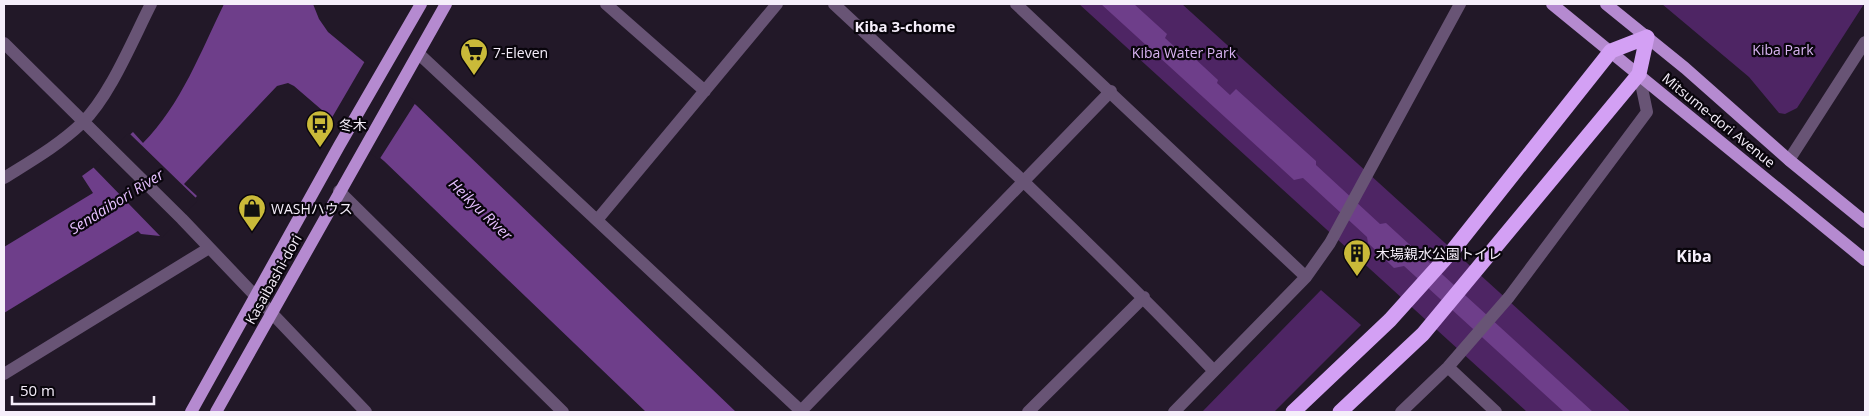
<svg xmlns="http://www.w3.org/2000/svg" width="1869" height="416" font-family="'Open Sans','Noto Sans JP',sans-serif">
<rect width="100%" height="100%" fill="#221828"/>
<!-- green -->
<path fill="#4e2564" d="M1079 4H1182L1631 412H1527Z
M1662 4H1864L1797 108 1785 114 1779 113 1749 77Z
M1321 290 1361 325 1274 412H1202Z"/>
<!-- water -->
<path fill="#6e3e8a" d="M224 4H313L319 19 328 32 416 105 736 412H646L384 161 330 117 294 86 288 83 277 86 184 184 197 196 160 236 141 234 138 231 4 313V247L93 193 82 176 93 168 133 132 143 143C181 105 201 51 224 4Z
M1101 4H1134L1167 34 1165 38 1187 58 1191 55 1218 80 1217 83 1230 95 1236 89 1316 161V165L1380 224 1386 223 1593 412H1564L1404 266 1394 268 1368 243 1367 237 1303 178 1294 180Z"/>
<!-- pier -->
<path fill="#221828" d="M365 61 416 102 379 160 330 121Z
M129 133 198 200 162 238 92 166Z"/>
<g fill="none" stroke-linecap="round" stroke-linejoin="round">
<!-- minor -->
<path stroke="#685475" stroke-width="12" d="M606 4 705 91
M834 4C963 124 1092 243 1214 371
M1016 4 1306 277
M4 43 182 219 366 412
M419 54 802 412
M1789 160 1865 42
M4 178C31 161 59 145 82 123 110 96 133 39 151 4
M339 191 563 412
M597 220 777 4
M1448 367 1496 412
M4 374 209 248
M801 411 1111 91
M1028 412 1144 297
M1174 412 1306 277 1330 243 1460 4
M1401 412 1448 367 1509 297 1647 112 1639 74"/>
<!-- major -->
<path stroke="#b58ad0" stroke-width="12" d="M1552 4 1865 260
M1606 4 1685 68 1789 160 1865 222
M191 412 339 146 421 4
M216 412 446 4"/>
<!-- highway -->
<path stroke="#d3a0f4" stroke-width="15" d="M1293 412 1390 320 1453 250 1611 51 1647 37
M1340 412 1423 334 1639 74 1647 37"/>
</g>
<!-- icons -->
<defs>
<g id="supermarket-pin" transform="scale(1.4375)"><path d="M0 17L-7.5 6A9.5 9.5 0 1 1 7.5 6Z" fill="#caba39" stroke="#09050c"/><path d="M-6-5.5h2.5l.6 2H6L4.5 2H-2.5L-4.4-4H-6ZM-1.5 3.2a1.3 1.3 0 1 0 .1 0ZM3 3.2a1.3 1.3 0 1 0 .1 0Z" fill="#111"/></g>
<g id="bus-pin" transform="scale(1.4375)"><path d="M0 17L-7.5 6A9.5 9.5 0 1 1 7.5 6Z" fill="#caba39" stroke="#09050c"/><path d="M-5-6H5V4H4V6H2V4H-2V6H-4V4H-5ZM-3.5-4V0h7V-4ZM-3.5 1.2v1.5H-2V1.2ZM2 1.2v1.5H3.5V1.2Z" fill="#111"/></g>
<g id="shop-pin" transform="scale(1.4375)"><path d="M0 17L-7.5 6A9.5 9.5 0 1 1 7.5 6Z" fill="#caba39" stroke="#09050c"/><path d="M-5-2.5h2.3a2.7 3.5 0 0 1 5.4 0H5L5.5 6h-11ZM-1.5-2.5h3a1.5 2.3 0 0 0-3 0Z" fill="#111"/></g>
<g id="building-pin" transform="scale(1.4375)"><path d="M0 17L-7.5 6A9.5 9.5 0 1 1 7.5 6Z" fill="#caba39" stroke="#09050c"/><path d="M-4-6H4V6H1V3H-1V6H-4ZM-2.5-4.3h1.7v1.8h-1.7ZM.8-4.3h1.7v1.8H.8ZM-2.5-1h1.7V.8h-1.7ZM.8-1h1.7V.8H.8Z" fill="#111"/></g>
</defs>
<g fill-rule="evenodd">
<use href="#supermarket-pin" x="474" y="52"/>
<use href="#bus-pin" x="320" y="124"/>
<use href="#shop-pin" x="252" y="208"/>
<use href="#building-pin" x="1357" y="253"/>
</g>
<g text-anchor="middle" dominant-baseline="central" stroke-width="4.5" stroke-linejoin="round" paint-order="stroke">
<!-- park labels -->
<g font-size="14" fill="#d9b4f2" stroke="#09050c">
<text x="1783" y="49">Kiba Park</text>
<text x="1184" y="52">Kiba Water Park</text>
</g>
<!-- poi labels -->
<g font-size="14" fill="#f5eefa" stroke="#09050c" text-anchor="start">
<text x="493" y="52">7-Eleven</text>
<text x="339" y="124">冬木</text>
<text x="271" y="208">WASHハウス</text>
<text x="1376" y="253">木場親水公園トイレ</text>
</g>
<!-- street labels -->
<g font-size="14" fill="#f5eefa" stroke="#09050c">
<text transform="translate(1719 120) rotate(39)">Mitsume-dori Avenue</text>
<text transform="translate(273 279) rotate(-61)">Kasaibashi-dori</text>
</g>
<!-- neighbourhood labels -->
<g font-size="15" font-weight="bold" fill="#f5eefa" stroke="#09050c">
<text x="905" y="26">Kiba 3-chome</text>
</g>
<!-- water labels -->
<g font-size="15" font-style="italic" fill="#e5bffe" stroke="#09050c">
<text transform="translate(116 201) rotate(-32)">Sendaibori River</text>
<text transform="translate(481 209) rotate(44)">Heikyu River</text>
</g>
<!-- quarter labels -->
<g font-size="16" font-weight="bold" fill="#f5eefa" stroke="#09050c">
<text x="1694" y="256">Kiba</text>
</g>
</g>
<!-- border -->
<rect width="1869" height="416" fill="none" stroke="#f5eefa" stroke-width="10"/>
<!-- scale -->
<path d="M12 396v8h142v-8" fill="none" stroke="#f5eefa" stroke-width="2.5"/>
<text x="20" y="396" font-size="15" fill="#f5eefa" stroke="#09050c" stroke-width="4" paint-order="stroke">50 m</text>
</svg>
